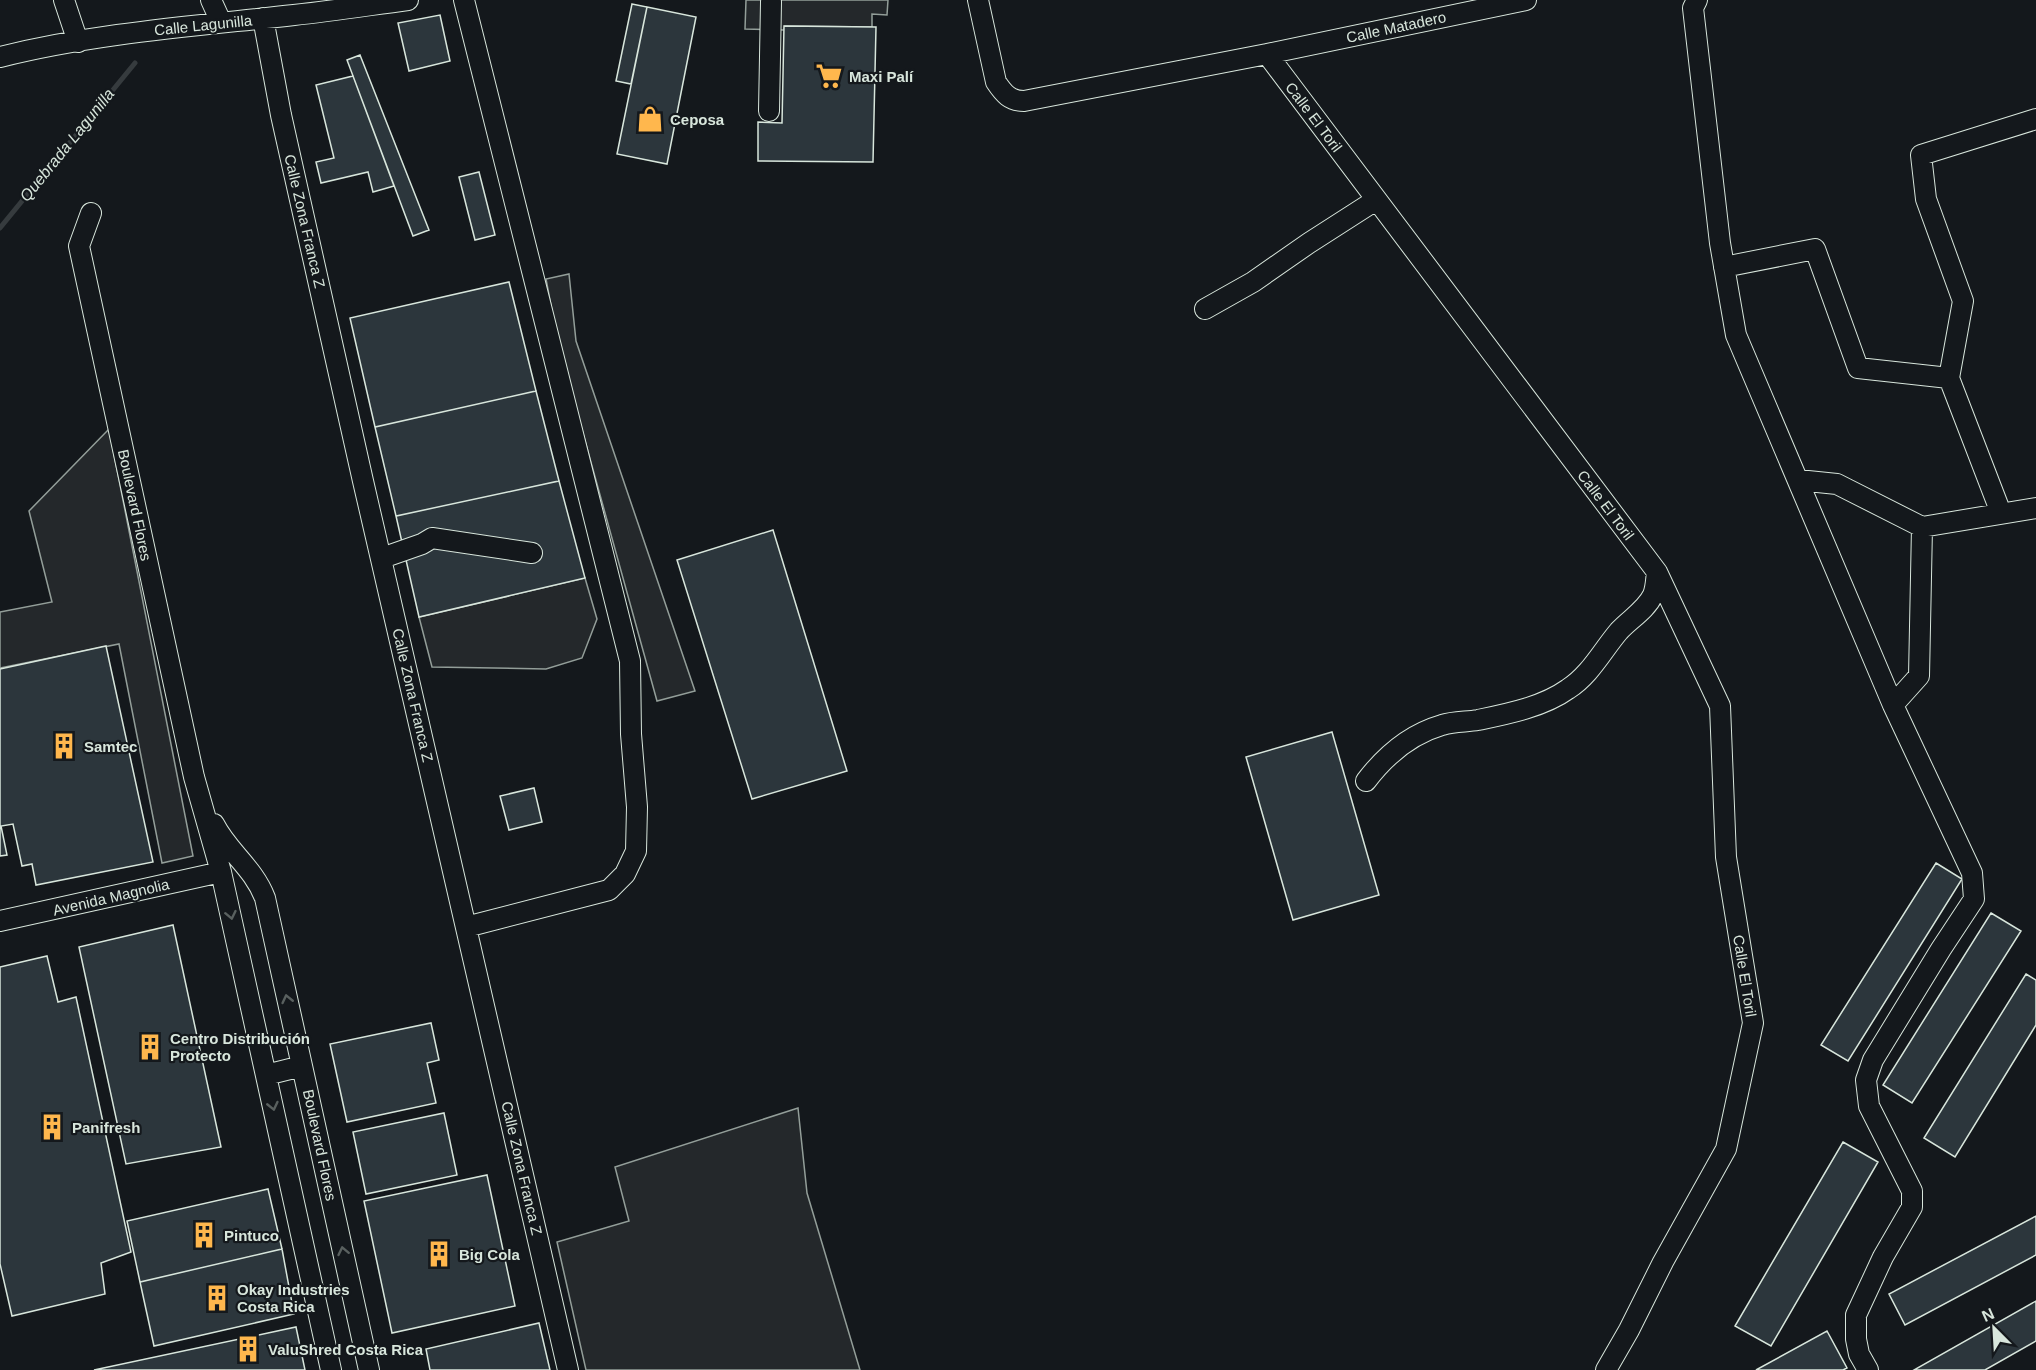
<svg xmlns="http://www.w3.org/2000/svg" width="2036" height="1370" font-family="Helvetica,sans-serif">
<rect width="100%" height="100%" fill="#14181c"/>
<!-- parking -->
<path fill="#24282b" stroke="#939e99" stroke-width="1.5" d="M746 0H888L887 15 872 14V27L785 26 784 30 745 29Z
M569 274 576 341 695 691 657 701 558 343 546 279Z
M109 429 193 856 162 863 119 644 0 668V612L52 602 29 511Z
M585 578 597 619 582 658 546 669 432 667 419 617Z
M798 1108 807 1193 860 1370H586L557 1242 629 1221 615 1167Z"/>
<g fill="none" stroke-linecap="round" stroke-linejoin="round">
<!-- stream -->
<path stroke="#363b3e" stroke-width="5" d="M0 228 135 63"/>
</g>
<!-- building -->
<path fill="#2c363c" stroke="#d8e6dc" stroke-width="1.5" d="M632 4 647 7 631 84 616 81Z
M647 7 696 17 667 164 617 154Z
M440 15 450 61 409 71 398 23Z
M784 26 876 27 873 162 758 161V122L782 123Z
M360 55 429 230 413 236 347 60Z
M353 76 394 186 373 192 368 172 321 183 316 162 334 158 316 85Z
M479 172 495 235 475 240 459 177Z
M509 282 536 391 375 427 350 318Z
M536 391 559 481 396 516 375 427Z
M559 481 585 578 419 617 396 516Z
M773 530 847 771 752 799 677 560Z
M106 646 153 862 36 885 32 864 22 866 13 824 1 826 7 855 0 856V669Z
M1332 732 1379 895 1293 920 1246 757Z
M534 788 542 822 509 830 500 796Z
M1936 863 1962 879 1848 1061 1821 1045Z
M1991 913 2021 931 1912 1103 1883 1085Z
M173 925 221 1147 126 1164 79 947Z
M47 956 58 1002 76 997 131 1252 101 1263 105 1294 12 1316 0 1264V967Z
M2026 974 2036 980V1025L1955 1157 1924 1138Z
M431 1023 439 1060 427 1063 436 1103 347 1122 330 1044Z
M444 1113 457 1175 366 1194 353 1132Z
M1843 1142 1878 1162 1771 1346 1735 1326Z
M487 1175 515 1306 392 1333 364 1201Z
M268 1189 282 1249 140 1282 127 1221Z
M2036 1216V1255L1905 1325 1889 1294Z
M282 1249 294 1314 154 1346 140 1282Z
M2036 1301V1341L1985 1370H1914Z
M539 1323 550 1370H430L426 1349Z
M296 1327 305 1370H94Z
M1827 1331 1847 1368 1843 1370H1756Z"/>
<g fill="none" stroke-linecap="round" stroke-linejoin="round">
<!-- minor casing -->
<g stroke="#d8e6dc" stroke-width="22">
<path id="minor" d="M64 0 78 42
M211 0 221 22
M464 0 630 661 631 734 637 807 636 851 625 874 609 890 466 927
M978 0 996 82C1004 94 1010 101 1024 101L1267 54 1657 572 1720 706 1726 857 1753 1023 1726 1149 1663 1262 1629 1330 1606 1370
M1697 0 1693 8 1720 243 1736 335 1893 705 1919 676 1922 527
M263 18 281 115 363 481 568 1370
M1267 54 1526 0
M0 57C96 33 196 26 294 15 332 11 370 5 408 0
M769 111 771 2
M91 213 79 246 194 777 221 872 331 1370
M1724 267 1815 249 1858 368 1949 378
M1205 309 1253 282 1309 243 1376 200
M1798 480 1837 484 1922 527 2036 508
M2001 513 1949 378 1963 301 1926 199 1921 155 2036 119
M382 558 422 544 432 538 532 553
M1366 781C1385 756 1411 734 1442 725 1454 721 1466 722 1478 720 1507 714 1543 707 1568 689 1590 675 1602 651 1619 631 1630 619 1646 610 1653 595 1656 588 1656 579 1657 572
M214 824C228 852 253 867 265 898L369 1370
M0 921 221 872
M266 1075 302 1066
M1868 1370 1859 1354 1856 1339V1315L1883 1257 1912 1207V1191L1869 1106 1866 1080 1873 1060 1941 949 1974 899 1972 873 1893 705"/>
</g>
<!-- minor -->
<use href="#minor" stroke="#14181c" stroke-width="20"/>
</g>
<!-- one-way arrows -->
<defs><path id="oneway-chevron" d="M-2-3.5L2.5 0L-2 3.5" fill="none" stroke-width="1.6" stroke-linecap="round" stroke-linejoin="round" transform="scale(1.5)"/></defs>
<g stroke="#59605f">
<use href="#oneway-chevron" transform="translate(231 915) rotate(78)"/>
<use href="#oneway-chevron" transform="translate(287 999) rotate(-103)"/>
<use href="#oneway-chevron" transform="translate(273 1106) rotate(77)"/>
<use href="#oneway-chevron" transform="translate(343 1251) rotate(-102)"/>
</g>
<!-- icons -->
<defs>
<g id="supermarket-bare" transform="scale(2.07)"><path d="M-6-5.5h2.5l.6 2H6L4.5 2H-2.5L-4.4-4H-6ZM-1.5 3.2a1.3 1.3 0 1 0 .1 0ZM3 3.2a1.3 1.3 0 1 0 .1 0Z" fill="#ffb74d" stroke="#14181c" stroke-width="2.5" paint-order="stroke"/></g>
<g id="shop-bare" transform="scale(2.07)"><path d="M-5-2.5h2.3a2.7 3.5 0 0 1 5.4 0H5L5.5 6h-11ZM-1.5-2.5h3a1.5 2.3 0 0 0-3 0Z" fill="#ffb74d" stroke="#14181c" stroke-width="2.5" paint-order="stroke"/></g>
<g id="building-bare" transform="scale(2.07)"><path d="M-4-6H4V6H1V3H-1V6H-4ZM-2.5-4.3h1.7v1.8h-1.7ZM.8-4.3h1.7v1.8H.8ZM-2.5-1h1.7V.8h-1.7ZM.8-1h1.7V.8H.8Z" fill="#ffb74d" stroke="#14181c" stroke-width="2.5" paint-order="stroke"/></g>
</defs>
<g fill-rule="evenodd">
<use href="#supermarket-bare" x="829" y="76"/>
<use href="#shop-bare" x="650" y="119"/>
<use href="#building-bare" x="64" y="746"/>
<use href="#building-bare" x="150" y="1047"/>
<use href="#building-bare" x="52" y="1127"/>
<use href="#building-bare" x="204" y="1235"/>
<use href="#building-bare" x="439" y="1254"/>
<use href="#building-bare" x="217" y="1298"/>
<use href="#building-bare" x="248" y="1349"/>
</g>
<g text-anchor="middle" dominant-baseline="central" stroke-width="4.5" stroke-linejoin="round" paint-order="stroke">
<!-- street labels -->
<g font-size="15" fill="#d8e6dc" stroke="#14181c">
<text transform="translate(203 25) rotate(-6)">Calle Lagunilla</text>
<text transform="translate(1396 27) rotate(-12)">Calle Matadero</text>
<text transform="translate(1314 117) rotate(53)">Calle El Toril</text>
<text transform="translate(305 221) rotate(77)">Calle Zona Franca Z</text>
<text transform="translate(135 505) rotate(78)">Boulevard Flores</text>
<text transform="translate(1606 505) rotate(53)">Calle El Toril</text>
<text transform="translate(413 695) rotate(77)">Calle Zona Franca Z</text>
<text transform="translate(111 897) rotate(-13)">Avenida Magnolia</text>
<text transform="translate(1745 976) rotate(81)">Calle El Toril</text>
<text transform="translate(320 1145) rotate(78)">Boulevard Flores</text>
<text transform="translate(522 1168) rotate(77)">Calle Zona Franca Z</text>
</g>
<!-- poi labels -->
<g font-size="15" font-weight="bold" fill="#d8e6dc" stroke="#14181c" text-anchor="start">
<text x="849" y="76">Maxi Palí</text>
<text x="670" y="119">Ceposa</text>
<text x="84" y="746">Samtec</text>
<text x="170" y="1038">Centro Distribución<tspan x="170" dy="17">Protecto</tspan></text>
<text x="72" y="1127">Panifresh</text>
<text x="224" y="1235">Pintuco</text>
<text x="459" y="1254">Big Cola</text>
<text x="237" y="1289">Okay Industries<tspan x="237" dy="17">Costa Rica</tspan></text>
<text x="268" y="1349">ValuShred Costa Rica</text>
</g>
<!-- water labels -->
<g font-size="16" font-style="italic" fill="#d8e6dc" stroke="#14181c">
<text transform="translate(67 145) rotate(-51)">Quebrada Lagunilla</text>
</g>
</g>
<!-- north arrow -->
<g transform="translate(1994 1328) rotate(336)" stroke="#14181c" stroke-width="4.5" paint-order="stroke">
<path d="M0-4.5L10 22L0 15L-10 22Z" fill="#d8e6dc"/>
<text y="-9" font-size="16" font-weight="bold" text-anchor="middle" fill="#d8e6dc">N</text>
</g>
</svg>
